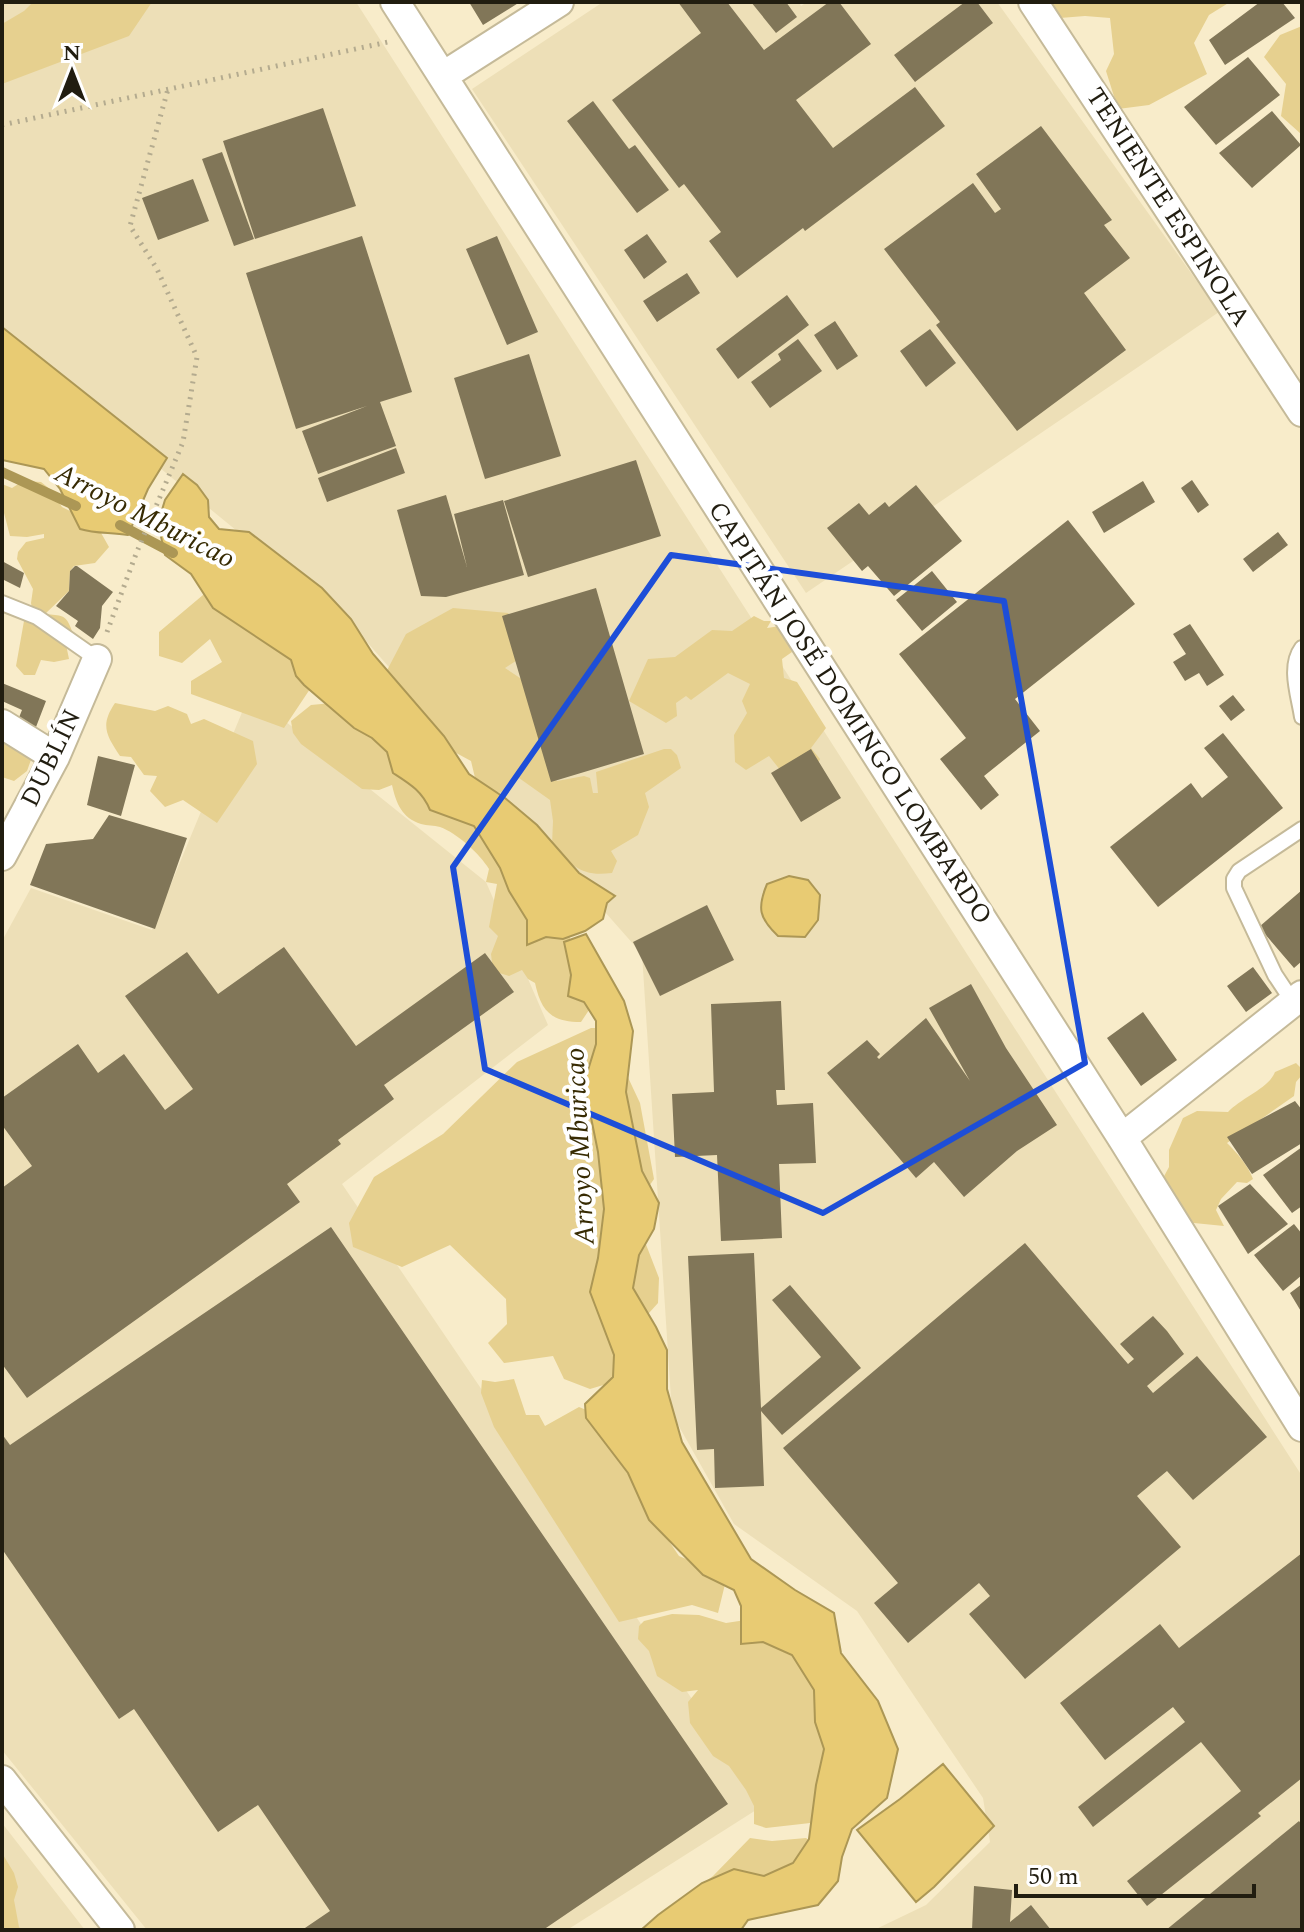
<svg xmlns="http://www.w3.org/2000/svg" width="1304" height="1932" font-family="Spectral,serif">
<rect width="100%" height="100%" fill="#f8ecca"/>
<!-- built -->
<path fill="#eddfb7" d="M2 2H356L1302 1476V1930H874L926 1905 990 1842 983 1798 857 1611 734 1524 672 1414 642 954 351 624 2 339Z
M603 2H799L801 6 807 2H997L1219 312 806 593 472 89Z
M250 693 486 882 548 1025 342 1184 764 1805 567 1930H147L2 1750V941L31 888 152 930Z
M2 1823 85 1930H2Z"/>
<!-- green -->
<path fill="#e6d08f" d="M33 2H152L129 36 2 84V24L24 11Z
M1049 2H1230L1209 15 1194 43 1207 74 1149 105 1118 109 1106 71 1114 54 1110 18 1085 16 1060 18 1046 6Z
M1302 26V133L1301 134 1281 116 1286 84 1264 57 1280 35Z
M23 481 41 482 51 490 62 507 96 524 109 547 95 563 74 566 70 571 69 591 45 614C61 616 66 613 72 631L65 630 64 635 69 659 54 662 41 660 35 675H24L16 666 24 621 33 614 31 603 33 589 17 559 18 552 26 542 44 538V534L27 537 10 536 4 513 2 511V484L12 488Z
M210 564 320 674 284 728 191 694V681L222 662 210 639 182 663 159 656V632L203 595Z
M453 608 508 613 529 646 522 657 505 668 529 684 550 773 557 781 584 776 590 778 593 793H598L596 772 664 749H671L677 755 681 768 645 793 649 807 638 835 611 851 617 861 612 873C581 877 573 866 552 845L553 821 550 800 519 778 500 793 477 786 471 761 423 735 383 678 406 634Z
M754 616 764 621H771L767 628 787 625 792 652 782 659 784 678 797 682 826 728 811 748 820 759 809 781 785 776 769 756 746 770 735 762 734 735 747 713 742 701 750 684 728 673 691 700 686 696 676 703 677 716 666 723 629 701 648 659 675 657 712 630 732 631Z
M115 703 155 711 168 706 187 714 191 724 204 719 253 741 257 764 217 823 183 800 165 807 150 791 157 776 144 775 131 757 120 756C106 735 100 725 115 703Z
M332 703 387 720 569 933 575 965 588 985 589 1010 581 1022C551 1022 541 1011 535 983L528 979 522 970 509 976 493 971 491 954 498 936 489 927 497 884 486 882 489 869C480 854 457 833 440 827 434 825 427 826 421 824 402 818 396 803 392 785L379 790 362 789 301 744 293 733 291 721 311 705Z
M2 709 23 725 32 757 27 771 14 781 2 777Z
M591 1028H612L617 1054 640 1103 654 1179 639 1201 640 1229 659 1278 658 1303 640 1323 637 1375 590 1389 564 1379 553 1356 504 1363 488 1343 507 1324 506 1299 450 1245 402 1267 353 1247 349 1223 374 1177 443 1134 517 1062Z
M1296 1063 1302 1069V1075L1296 1082 1294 1096 1227 1143C1238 1154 1247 1164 1253 1179L1247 1183 1237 1182 1221 1199 1216 1210 1224 1226 1194 1223 1181 1226 1162 1180 1169 1167V1150L1183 1118 1197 1111 1228 1112C1241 1098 1269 1088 1275 1072Z
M514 1379 526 1415H539L545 1426 579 1407 606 1418 642 1501 679 1556 727 1576 718 1613 692 1605 619 1622 494 1427 481 1393 482 1380 495 1382Z
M672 1614 699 1615 726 1623 759 1618 840 1707 819 1822 766 1828 754 1824V1806L746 1790 729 1766 713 1756 690 1723 688 1702 698 1690 682 1692 657 1676 649 1651 638 1639 639 1626 644 1621Z
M750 1838 772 1841 806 1838 813 1843 760 1913 736 1930H641L713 1876Z
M2 1853 14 1873 18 1887 14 1900 19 1927 22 1930H2Z"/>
<!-- water -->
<path fill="#e8cb73" stroke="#ac9755" stroke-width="2" d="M2 327 167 458 148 489 128 535C111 532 96 534 80 529L60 489 44 469 2 460Z
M183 474 197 485 208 500 209 517 219 529 249 532 322 588 351 619 373 654 444 736 469 774 505 798 537 825 579 873 615 896 607 903 603 919 585 931 563 939 546 937 527 945V920L509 891 500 868 474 826 430 810C422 791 410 784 393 773L387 752 372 738 354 728 304 685 296 676 291 660 213 608 191 574 165 555 158 523 165 500Z
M789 876 808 880 820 895 818 920 805 937 778 936C759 918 757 908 767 884Z
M586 934 624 1001 633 1031 626 1092 642 1171 659 1203 654 1229 639 1255 633 1288 656 1327 667 1350V1389L682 1442 751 1559 795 1590 834 1613 841 1653 878 1701 898 1749 887 1798 852 1829 842 1857 838 1881 818 1905 748 1920 741 1930H641L658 1915 702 1883 734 1869 764 1876 793 1863 809 1839 816 1785 824 1749 815 1722 814 1690 792 1655 763 1642 741 1644V1606L734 1590 703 1575 649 1520 628 1473 586 1418 585 1404 613 1377 614 1355 590 1292 598 1258 604 1209 598 1152 584 1083 596 1044V1021L584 1002 568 996 571 975 564 942Z
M943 1764 994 1826 934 1887 916 1902 857 1830 900 1799Z"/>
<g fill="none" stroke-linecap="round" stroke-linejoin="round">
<!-- stream -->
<path stroke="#ac9755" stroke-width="10" d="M2 472 76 506
M120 525 173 553"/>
</g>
<!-- building -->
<path fill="#817658" d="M469 2H520L483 25Z
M678 2H727L764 50 829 2H839L871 44 796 100 833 148 915 87 945 126 805 231 803 228 737 278 709 241 721 232 684 184 679 188 612 100 701 33Z
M751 2H786L797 17 776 33Z
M965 2H977L993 23 915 82 894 55Z
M1260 2H1282L1295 18 1225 65 1209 40Z
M1248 57 1280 95 1216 145 1184 107Z
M593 101 629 149 635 145 669 190 637 213 567 121Z
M323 108 356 206 255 239 223 141Z
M1272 111 1301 145 1252 188 1219 153Z
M1041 126 1112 220 1104 225 1130 258 1084 293 1126 350 1017 431 936 325 940 322 884 249 973 183 995 213 1001 209 976 174Z
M222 152 254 239 234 246 202 159Z
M193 179 209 221 158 240 142 198Z
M647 234 667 262 644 279 624 250Z
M362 236 412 392 380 402 396 446 318 474 302 431 367 406 296 429 246 273Z
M497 236 538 332 507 345 466 249Z
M687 273 700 293 657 322 643 301Z
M787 295 809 325 738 379 716 349Z
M835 321 858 356 837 370 814 335Z
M930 329 956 363 926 387 900 351Z
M798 339 822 371 770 408 751 382 781 360 778 354Z
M529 354 561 456 485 479 454 378Z
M396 448 405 473 327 502 318 478Z
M636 460 661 536 528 577 504 501Z
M1192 480 1209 505 1198 513 1181 488Z
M1143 481 1155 502 1104 533 1092 512Z
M916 485 962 541 894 596 868 566 862 571 827 528 859 503 869 515 885 502 889 507Z
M446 495 467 567 454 514 503 500 524 575 446 597 421 596 397 510Z
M1068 520 1135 604 1015 699 1040 731 984 776 999 795 981 810 940 759 966 738 899 654Z
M1278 532 1288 545 1253 572 1243 559Z
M2 561 24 573 20 588 2 579Z
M75 566H77L113 592 102 606 100 628 93 639 75 626 78 621 56 606 69 591 70 571Z
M932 571 957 602 922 631 896 600Z
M596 588 644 754 551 782 502 616Z
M1190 624 1224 675 1207 686 1199 673 1185 681 1173 662 1186 654 1173 634Z
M2 683 46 701 36 727 18 720 22 710 2 701Z
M1233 695 1245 710 1231 721 1219 706Z
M1223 733 1283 808 1158 907 1110 847 1191 783 1202 798 1228 777 1204 748Z
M811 749 841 798 801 822 771 773Z
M98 756 135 765 121 816 87 805Z
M109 815 187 838 155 929 30 885 46 844 93 839Z
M1302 890V961L1294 968 1259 927Z
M707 905 734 960 660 996 633 942Z
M284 947 356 1046 485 953 514 992 384 1085 394 1099 338 1140 341 1144 287 1184 300 1202 27 1398 2 1364V1188L32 1166 2 1125V1098L78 1044 98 1073 124 1054 165 1110 193 1089 125 996 187 952 218 994Z
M1253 967 1272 993 1246 1012 1227 986Z
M971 984 1006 1048 1057 1125 1017 1151 964 1197 934 1162 916 1178 827 1073 867 1040 880 1054 877 1057 879 1059 926 1018 970 1081 929 1008Z
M781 1001 785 1090H776L777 1105 813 1103 816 1163 779 1164 782 1238 721 1241 717 1155 675 1157 672 1094 714 1092 711 1004Z
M1143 1012 1177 1060 1141 1086 1107 1038Z
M1295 1101 1302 1110V1143L1252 1174 1227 1137Z
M1302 1147V1206L1292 1213 1263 1175Z
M1250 1184 1288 1224 1248 1254 1218 1206Z
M1294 1224 1302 1234V1275L1283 1291 1254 1255Z
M331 1227 728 1804 543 1930H302L330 1911 258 1805 218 1832 134 1709 119 1719 2 1549V1434L10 1445Z
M1025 1243 1128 1364 1134 1359 1120 1344 1153 1316 1167 1331 1184 1354 1147 1386 1153 1393 1197 1356 1267 1437 1193 1500 1167 1471 1137 1496 1181 1547 1025 1679 969 1614 990 1596 979 1583 908 1643 874 1603 898 1583 783 1448Z
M754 1253 761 1408 821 1357 772 1300 790 1285 861 1368 782 1435 761 1411 764 1486 715 1488 714 1449 697 1450 688 1256Z
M1302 1284V1313L1290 1293Z
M1302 1553V1778L1258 1813 1261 1816 1147 1906 1127 1881 1241 1791 1201 1742 1093 1827 1078 1807 1185 1722 1173 1707 1105 1760 1060 1703 1160 1624 1179 1648Z
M1299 1821 1302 1825V1930H1166Z
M974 1886 1012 1890 1010 1922 1031 1905 1051 1930H972Z"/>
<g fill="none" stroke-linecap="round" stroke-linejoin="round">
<!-- lane casing -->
<g stroke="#c5ba99" stroke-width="18">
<path id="lane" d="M2 603 37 617 97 659
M1302 648C1288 667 1299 696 1302 717
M1293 1002 1275 975 1234 888V879L1239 871 1302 829"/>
</g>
<!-- street casing -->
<g stroke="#c5ba99" stroke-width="32">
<path id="street" d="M395 2 1122 1138 1302 1427
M1033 2 1302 412
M443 76 559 2
M2 724 55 757
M2 856 55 757 97 659
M1122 1138 1302 995
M2 1780 120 1930"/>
</g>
<!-- path -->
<path stroke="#b4ab8f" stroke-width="5" stroke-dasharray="2 6" stroke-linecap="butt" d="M2 125 388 42
M107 632 136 554 183 442 197 357 157 269 130 226 168 89"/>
<!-- lane -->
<use href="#lane" stroke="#fff" stroke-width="14"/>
<!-- street -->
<use href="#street" stroke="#fff" stroke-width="28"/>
</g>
<!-- marked area -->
<path fill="none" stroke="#1d4ed8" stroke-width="6" stroke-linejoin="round" d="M671 555 1004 601 1085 1063 823 1213 485 1069 453 867Z"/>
<g text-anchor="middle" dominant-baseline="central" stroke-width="8" stroke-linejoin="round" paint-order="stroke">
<!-- street labels -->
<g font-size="26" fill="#211d10" stroke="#fff">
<text transform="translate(1168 207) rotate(57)">TENIENTE ESPINOLA</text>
<text transform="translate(850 713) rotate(57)">CAPITÁN JOSÉ DOMINGO LOMBARDO</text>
<text transform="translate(51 758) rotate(-64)">DUBLÍN</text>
</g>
<!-- water labels -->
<g font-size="28" font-style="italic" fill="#372b03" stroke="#fff">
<text transform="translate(145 516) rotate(27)">Arroyo Mburicao</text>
<text transform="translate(580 1146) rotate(-93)">Arroyo Mburicao</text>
</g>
</g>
<!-- border -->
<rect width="1304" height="1932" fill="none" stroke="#211d10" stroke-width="8"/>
<!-- north arrow -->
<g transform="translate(72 72)" stroke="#ffffff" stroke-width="6" paint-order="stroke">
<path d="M0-6L14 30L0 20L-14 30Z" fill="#211d10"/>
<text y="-12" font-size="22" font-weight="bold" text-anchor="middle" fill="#211d10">N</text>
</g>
<!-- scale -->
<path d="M1016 1884v12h238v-12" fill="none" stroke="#211d10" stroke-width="4"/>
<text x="1028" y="1884" font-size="24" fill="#211d10" stroke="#ffffff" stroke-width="6" paint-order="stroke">50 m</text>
</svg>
